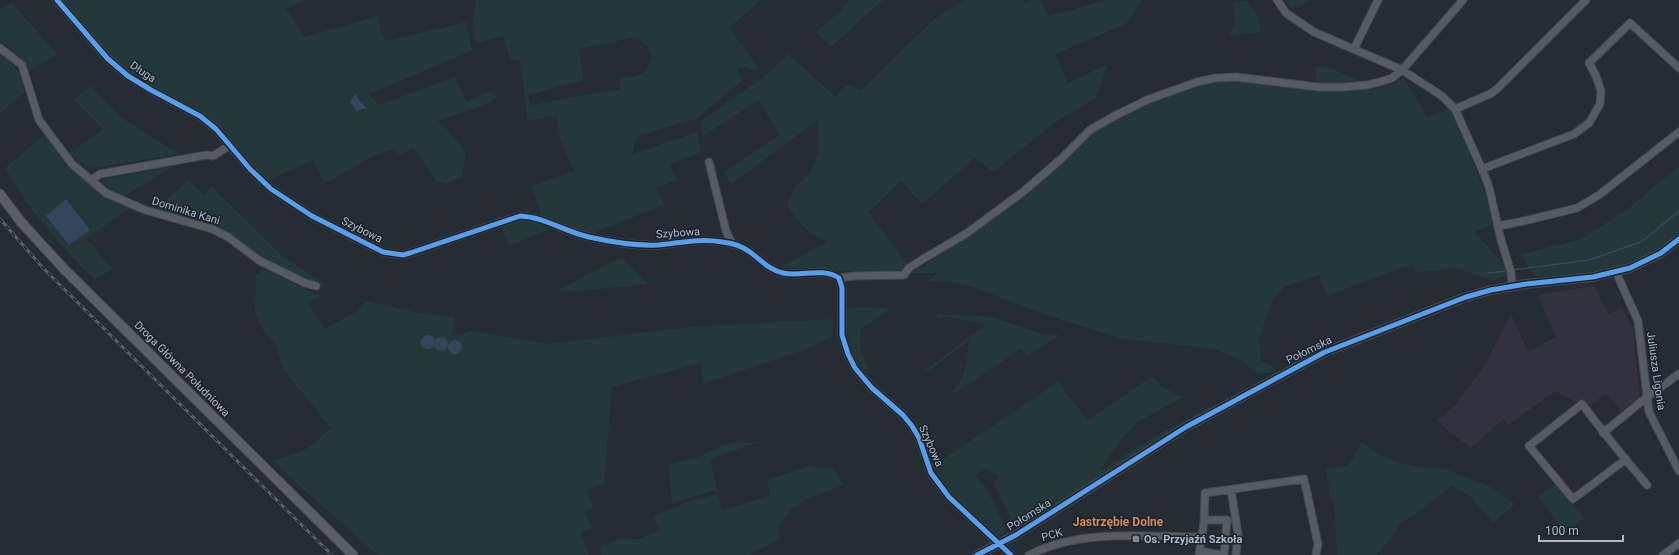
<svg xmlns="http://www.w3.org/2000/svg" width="1679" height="555" font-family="Roboto,sans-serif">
<rect width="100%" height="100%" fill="#262c33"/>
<!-- medical -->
<path fill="#31323e" d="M1594 286 1608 314 1622 308 1633 329 1640 395 1639 398 1621 411 1606 393 1588 408 1555 391 1508 425 1503 419 1471 448 1446 429 1438 420 1456 404 1484 366 1511 314 1528 352 1556 337 1538 295Z"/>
<!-- green -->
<path fill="#243739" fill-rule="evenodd" d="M62 0H306L286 9 305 37 378 16 381 33 387 41 466 22 472 51 369 94 379 105 455 77 466 102 489 91 497 97 490 103 438 121 447 129 466 152 462 177 446 184 436 181 414 148 398 156 394 149C369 155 348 172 325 183L313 160 267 181 223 132 196 107 158 89 132 74 110 56Z
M476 0H761L729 28 760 69 752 71 745 67 738 69 742 81 696 119 637 136 632 154 697 132 701 152 670 164 677 180 657 188 664 205 591 234 542 217 532 186 574 171 561 141 556 115 527 121 524 87 519 60 510 59 504 36 476 43 472 26ZM637 37 648 47 652 57C644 78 639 75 619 78L620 89 531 105 528 95 584 80 579 49Z
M849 0H883L832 46 815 33 840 11Z
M963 0H1023L1024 3 1032 0H1040L1049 16 1107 0H1142L1126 24 1055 54 1068 83 1108 64 1096 98 1056 122 993 172 975 158 922 204 901 181 869 212 907 264 902 271H849L780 267 828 242C809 235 797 222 787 205L796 185 811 173 819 148 818 120 731 184 724 172 779 135 759 100 702 137 700 122 765 76 788 54 835 96 849 84 854 88 861 90 933 20Z
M1284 0H1310L1300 6 1291 8Z
M1247 1 1259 17 1261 32 1229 35C1238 22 1236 18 1232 3Z
M12 3 57 54 30 71 16 53 0 40V9Z
M0 51C15 66 22 72 24 93L0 113Z
M1326 66 1358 80 1368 81 1335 85 1316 83 1315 67Z
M1404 78 1427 117 1451 109 1474 163 1486 197 1493 224 1475 232 1512 275 1493 280 1455 268 1416 273 1412 264 1327 296 1319 275 1283 288 1271 303 1259 339 1261 361 1277 369 1268 373 1257 374 1241 360 1214 349 1123 339 1052 317 972 287 949 282 928 281 938 273H909L924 266 956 243 1092 132C1129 109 1189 80 1233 81 1260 81 1286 88 1312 90 1334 92 1357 90 1378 85 1383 85 1387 86 1390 85 1395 84 1400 80 1404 78Z
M91 86 121 117 142 131 180 154 94 168C83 167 78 162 70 153L103 129 73 99Z
M44 135C69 164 94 191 129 208L87 239 112 269 95 280C63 250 27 207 5 168Z
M173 166 122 198 115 195 102 182 108 179Z
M1676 168 1679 169V232C1665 243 1650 256 1633 262 1605 272 1564 275 1535 277L1521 254 1581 239 1629 208Z
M188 180 205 195 211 186 280 254 328 286 314 285 265 262 221 230 155 210Z
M519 220H533L553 228 509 246 501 226Z
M622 257 648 284 590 290 556 291Z
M267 269 320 296 308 303 325 329 357 311 367 301 419 313 455 317 451 336 473 331 548 344 690 327 834 319 832 337 806 349 702 384 701 363 612 387 604 484 587 490 593 508 585 512 592 529 580 532 589 555H377L272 461 302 451 311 446 331 428 283 369 276 345 263 330 255 312 256 275Z
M862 307 891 308 861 329C858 343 861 356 869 368L865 372 853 354 846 328V310L850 308Z
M935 314 992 317 1043 334 1060 335 1027 356 1021 349 954 394 953 391 962 378 967 359 969 340 929 371 923 372 986 324 944 317 940 319 935 316Z
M1152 376 1162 387 1183 397 1138 422 1121 439 1101 469V471L1152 438 1208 408 1212 410 1017 530 994 483 999 476 987 469 976 474 980 483 986 487 1006 528 1003 535 992 534 953 495 933 466 1059 381 1067 394 1088 420Z
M765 440 710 459 717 490 672 503 668 465 701 456 719 447 734 442 751 443Z
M1362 442 1376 453 1397 462 1424 468H1435L1445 469 1493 488 1515 504 1493 523 1471 497 1452 486 1412 517 1399 523 1396 532 1377 555H1337L1334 502 1331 500 1326 469 1349 465Z
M811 465 813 467 834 468 844 485 807 499 792 509 778 527 780 539 748 555H602L600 547 621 538 639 539 660 530 652 516 694 500 718 494 722 510 770 496 767 480Z
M1555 484 1584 518 1565 533 1538 496Z"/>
<!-- water -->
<path fill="#34465b" d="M355 94 366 108 357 111 350 102Z
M66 199 90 230 69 245 46 216Z
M421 342a7 7 0 1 1 14 0a7 7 0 1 1-14 0Z
M434 344a7 7 0 1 1 14 0a7 7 0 1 1-14 0Z
M448 347a7 7 0 1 1 14 0a7 7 0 1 1-14 0Z"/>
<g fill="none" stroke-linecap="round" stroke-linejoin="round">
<!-- stream -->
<path stroke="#34465b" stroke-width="1.5" d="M1512 270 1589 260 1641 242 1679 211
M1488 273 1508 271"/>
<!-- minor casing -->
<g stroke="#44484e" stroke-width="9">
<path id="minor" d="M57 0 108 59 128 76 151 90 200 116 216 129 250 169 271 189 312 216 383 252 403 255 410 253 520 216C545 217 565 232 589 237 611 242 636 246 659 245 680 243 700 238 722 242 732 243 742 246 750 252 761 260 769 270 783 273 801 277 822 267 839 278L842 288V335L848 354 855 368 872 388 903 415 912 426 919 438 931 473 949 497 1011 555
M1277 0 1286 13 1314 32 1402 70 1442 96 1455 109 1482 169 1489 187 1501 240 1511 272 1512 286
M0 48 22 65 39 120 72 164 106 193 145 210 212 229 228 237 260 261 305 283 316 286
M1354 49 1378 0
M1455 109 1490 94 1497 89 1586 0
M709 162 726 231 732 243
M1482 169 1574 134 1589 123 1600 104 1601 91 1596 76 1589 63 1630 23 1679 68
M91 180 100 174 207 155 213 156 230 145
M1498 226 1524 221 1577 208 1599 195 1679 132
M1616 272 1638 321 1649 412 1679 471
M839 278 853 276 904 275 909 268 918 262 967 233 1024 191 1061 159 1090 130 1116 115 1149 99 1197 82 1215 78 1236 77 1318 87H1344L1367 85 1383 81 1392 78 1402 70 1463 0
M1603 433 1647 397 1679 374
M1626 459 1573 499 1529 446 1582 404C1603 432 1625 459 1647 485
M1231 490 1238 534 1236 555
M1204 520H1227L1224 555
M1200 551 1221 555
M1029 555C1082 528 1145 537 1202 537
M1199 555 1204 522 1205 493 1304 479 1318 544 1316 555
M1663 555 1679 543"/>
</g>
<!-- tertiary casing -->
<g stroke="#44484e" stroke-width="10">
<path id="tertiary" d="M977 555 1016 535 1186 427 1325 352 1466 297 1491 290 1526 284 1593 277 1630 268 1661 253 1679 239"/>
</g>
<!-- secondary casing -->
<g stroke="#44484e" stroke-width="11">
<path id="secondary" d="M0 194 21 222 64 269 353 555"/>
</g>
<!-- minor -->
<use href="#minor" stroke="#565a61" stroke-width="7"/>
<!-- tertiary -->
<use href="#tertiary" stroke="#565a61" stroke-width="8"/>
<!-- secondary -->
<use href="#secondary" stroke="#5a5f66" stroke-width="9"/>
<!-- rail casing -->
<g stroke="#595f64" stroke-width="3">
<path id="rail" d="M0 219 44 269 332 555"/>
</g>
<!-- rail -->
<use href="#rail" stroke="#1a232d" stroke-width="1.5" stroke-dasharray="4.5" stroke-linecap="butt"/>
<!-- cycleway casing -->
<g stroke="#1a232d" stroke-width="8">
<path id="cycleway" d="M57 0 108 59 128 76 151 90 200 116 216 129 250 169 271 189 312 216 383 252 403 255 410 253 520 216C545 217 565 232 589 237 611 242 636 246 659 245 680 243 700 238 722 242 732 243 742 246 750 252 761 260 769 270 783 273 801 277 822 267 839 278L842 288V335L848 354 855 368 872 388 903 415 912 426 919 438 931 473 949 497 1011 555
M977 555 1016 535 1186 427 1325 352 1466 297 1491 290 1526 284 1593 277 1630 268 1661 253 1679 239"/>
</g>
<!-- cycleway -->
<use href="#cycleway" stroke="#5a9eea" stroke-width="5"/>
</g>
<!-- markers -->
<rect fill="#7f8892" stroke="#1a232d" stroke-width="1.5" x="1132" y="535" width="8" height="8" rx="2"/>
<g text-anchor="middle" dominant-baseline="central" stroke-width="3" stroke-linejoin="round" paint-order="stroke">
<!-- street labels -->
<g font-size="11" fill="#afb9c5" stroke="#1a232d">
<text transform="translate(143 72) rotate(34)">Długa</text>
<text transform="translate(186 211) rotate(17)">Dominika Kani</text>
<text transform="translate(362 230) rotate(27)">Szybowa</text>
<text transform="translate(678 233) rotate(-4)">Szybowa</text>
<text transform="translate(1309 350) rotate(-26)">Połomska</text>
<text transform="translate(182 369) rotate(45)">Droga Główna Południowa</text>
<text transform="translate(1656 371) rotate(82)">Juliusza Ligonia</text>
<text transform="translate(931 446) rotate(66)">Szybowa</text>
<text transform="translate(1029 515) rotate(-32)">Połomska</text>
<text transform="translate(1052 535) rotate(-16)">PCK</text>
</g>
<!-- poi labels -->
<g font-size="11" font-weight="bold" fill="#afb9c5" stroke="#1a232d" text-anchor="start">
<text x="1144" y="539">Os. Przyjaźń Szkoła</text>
</g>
<!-- neighbourhood labels -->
<g font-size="12" font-weight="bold" fill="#d1895e" stroke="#1a232d">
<text x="1118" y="522">Jastrzębie Dolne</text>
</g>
</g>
<!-- scale -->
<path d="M1539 535v6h84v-6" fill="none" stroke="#afb9c5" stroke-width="2"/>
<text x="1545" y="535" font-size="12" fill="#afb9c5" stroke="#1a232d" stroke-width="3" paint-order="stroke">100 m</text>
</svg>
